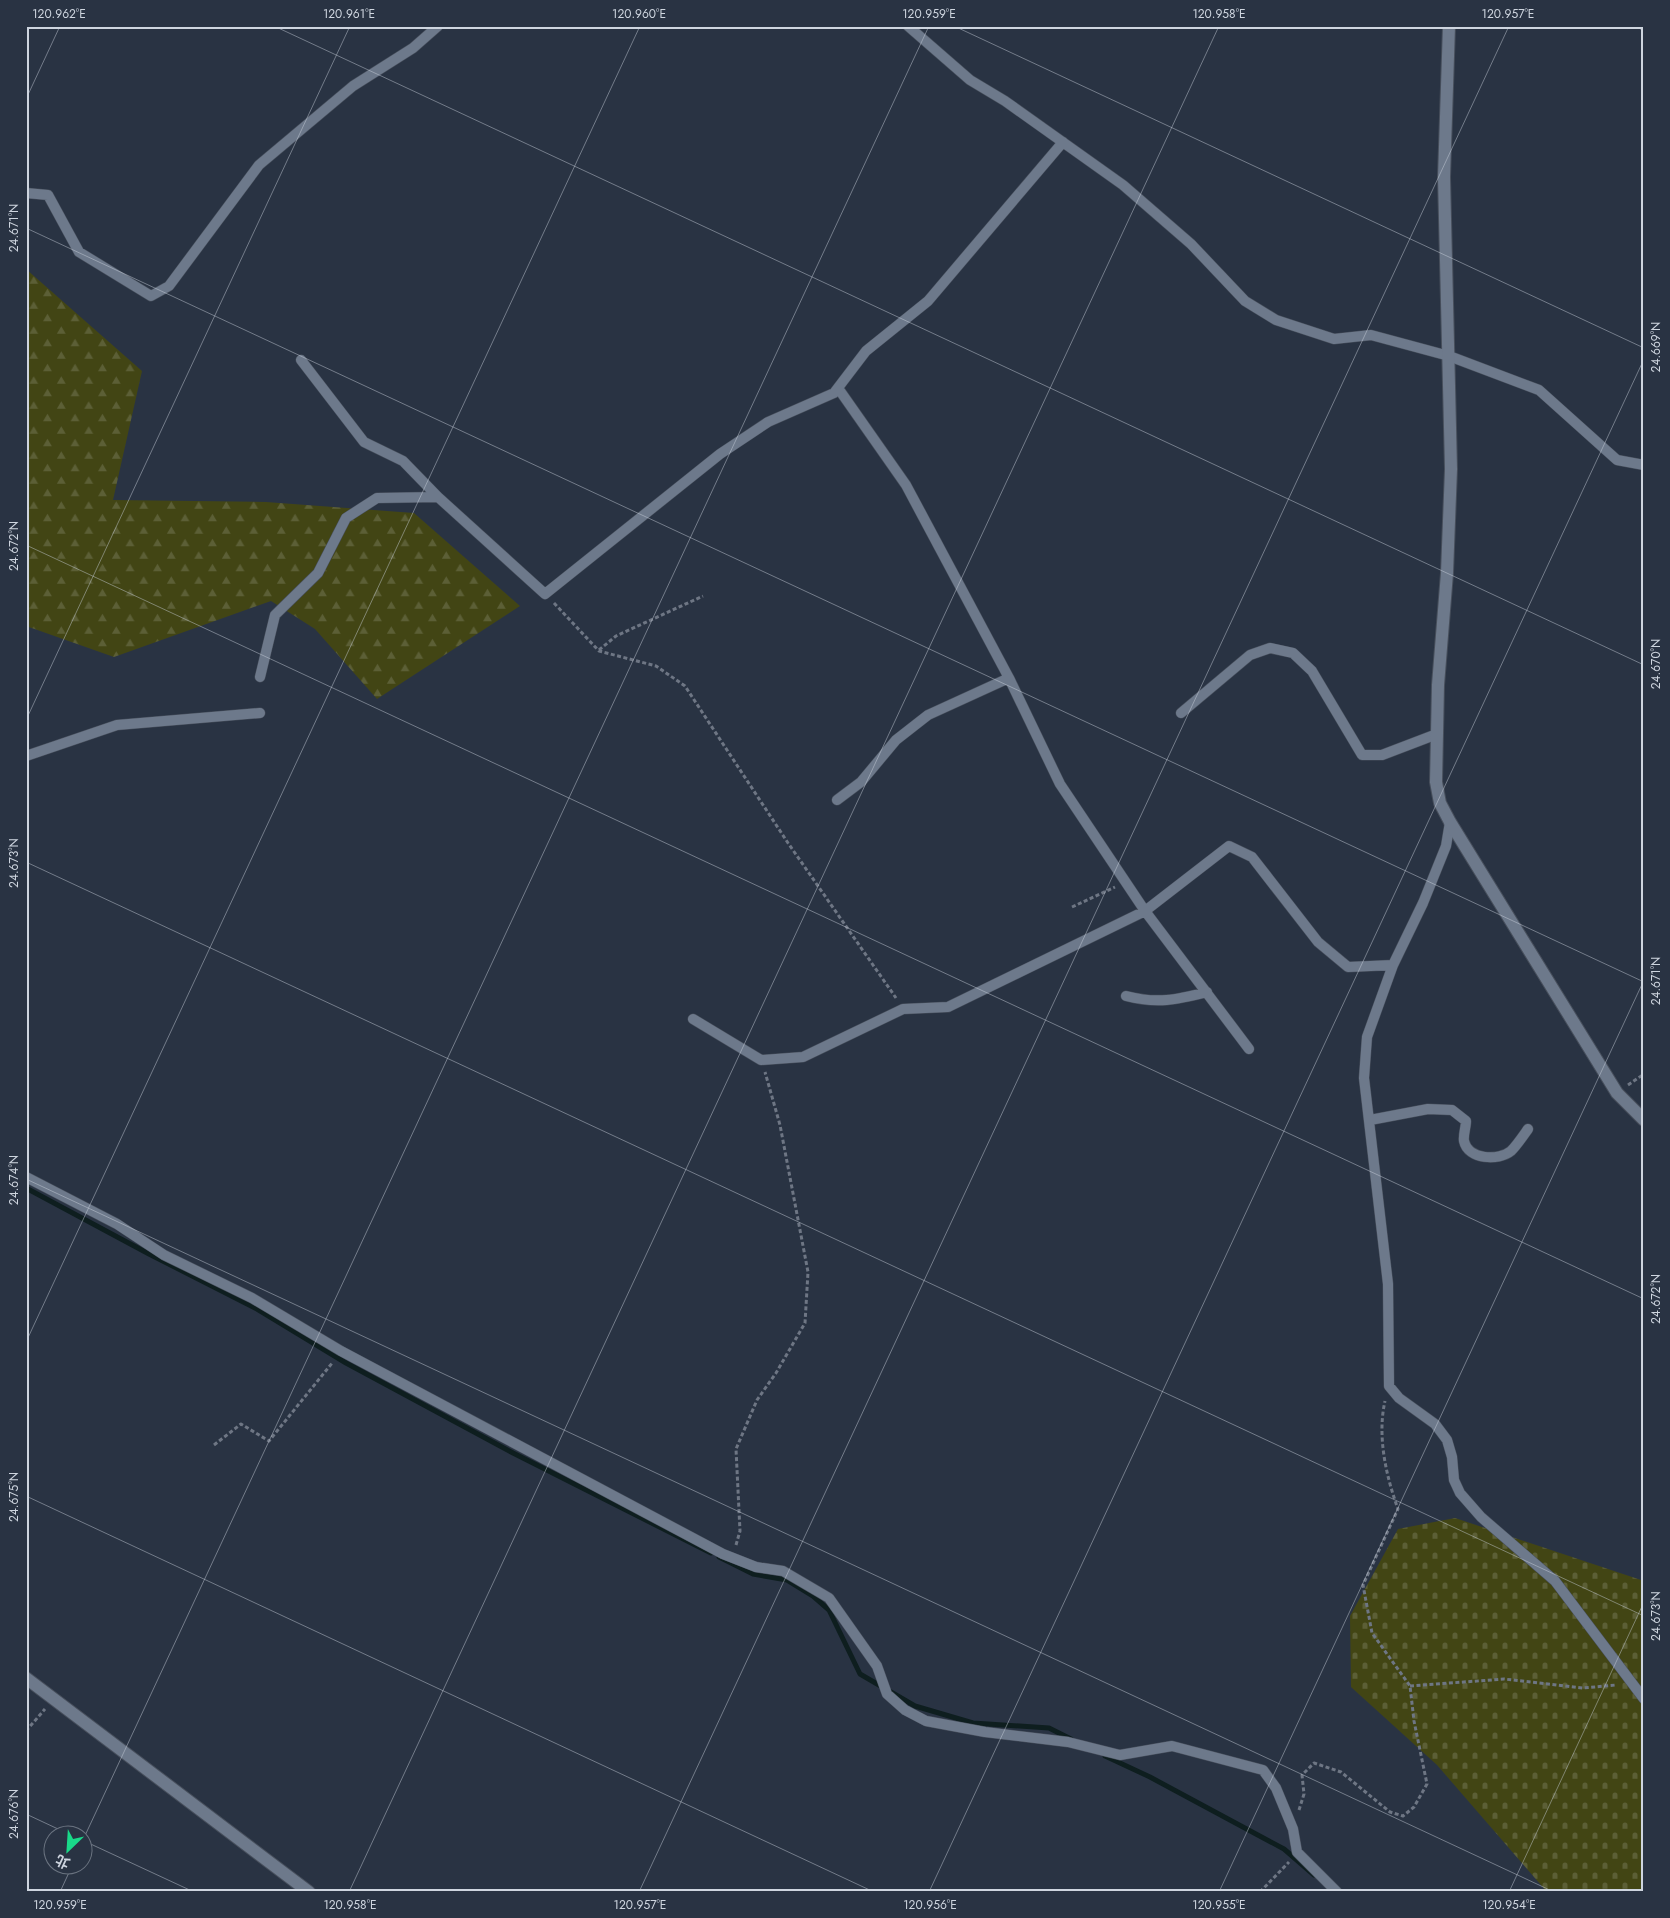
<svg xmlns="http://www.w3.org/2000/svg" width="1670" height="1918" font-family="Jost,'Noto Sans TC',sans-serif">
<defs>
<pattern id="forest-firs" width="22" height="20" patternUnits="userSpaceOnUse" patternTransform="scale(1.25)"><rect width="22" height="20" fill="#424514"/><path d="M5 1l3.5 6h-7zM16 11l3.5 6h-7z" fill="#5c5f36"/></pattern>
<pattern id="cemetery-stones" width="16" height="16" patternUnits="userSpaceOnUse" patternTransform="scale(1.25)"><rect width="16" height="16" fill="#424514"/><path d="M2 7V4a2 2 0 0 1 4 0v3zM10 15v-3a2 2 0 0 1 4 0v3z" fill="#5c5f36"/></pattern>
</defs>
<rect width="100%" height="100%" fill="#293343"/>
<!-- forest -->
<path fill="url(#forest-firs)" d="M26 269 142 371 113 500 266 502 414 513 520 606 377 699 315 629 271 601 114 657 26 626Z"/>
<!-- cemetery -->
<path fill="url(#cemetery-stones)" d="M1455 1518 1644 1581V1892H1547L1437 1765 1351 1687 1350 1616 1398 1529Z"/>
<g fill="none" stroke-linecap="round" stroke-linejoin="round">
<!-- stream -->
<path stroke="#0e1e1f" stroke-width="5" d="M26 1188 149 1254 257 1309 346 1363 513 1453 711 1553
M719 1557 753 1574 787 1580 813 1596 829 1610 860 1674 915 1706 973 1723 1049 1728 1071 1739
M1105 1756 1150 1777 1284 1849 1314 1875"/>
<!-- lane casing -->
<g stroke="#474f5c" stroke-width="11">
<path id="lane" d="M908 26 970 80 1005 101 1123 185 1191 244 1245 301 1276 320 1334 339 1371 335 1449 356 1539 390 1617 460 1644 465
M26 193 48 195 79 252 151 296 169 286 259 165 353 86 413 48 438 26
M301 360 364 442 403 461 438 497
M838 388 906 485 1009 678 1060 784 1145 911 1249 1049
M260 677 275 615 318 573 346 518 377 498 438 497 545 594 720 454 768 422 834 393 866 351 928 301 1063 142
M1181 713 1250 655 1270 648 1293 653 1312 671 1362 755H1382L1437 734
M26 756 117 725 260 713
M837 800 861 782 896 740 928 715 1009 678
M1450 822 1446 846 1423 903 1393 965 1367 1037 1364 1078 1388 1284 1389 1386 1399 1398 1435 1424 1447 1440 1452 1457 1454 1480 1460 1493 1481 1517 1555 1581 1644 1699
M1126 996C1157 1004 1176 1000 1207 992
M693 1019 761 1060 803 1057 903 1009 948 1007 1145 911 1229 846 1252 857 1318 942 1348 967 1393 965
M1370 1120 1428 1109 1452 1110 1466 1121C1466 1127 1463 1135 1464 1141 1468 1160 1499 1161 1511 1151 1517 1145 1523 1136 1528 1129
M26 1177 117 1224 164 1255 252 1298 341 1351 723 1554 756 1567 783 1571 829 1598 877 1666 887 1694 905 1710 926 1721 985 1732 1068 1742 1120 1755 1172 1746 1263 1770 1276 1788 1293 1829 1297 1852 1337 1892"/>
</g>
<!-- secondary casing -->
<g stroke="#474f5c" stroke-width="14">
<path id="secondary" d="M1449 26 1444 177 1451 469 1447 573 1438 685 1436 782 1440 803 1450 822 1617 1093 1644 1120
M26 1678 309 1892"/>
</g>
<!-- path -->
<path stroke="#6e7684" stroke-width="3" stroke-dasharray="4 2.5" stroke-linecap="butt" d="M554 603 599 651 656 666 685 686 788 843 896 998
M599 650 616 636 703 596
M1072 907 1115 887
M1628 1085 1644 1074
M214 1445 241 1424 269 1441 333 1362
M736 1545 740 1531 736 1449 757 1400 776 1373 805 1323 808 1272 780 1125 765 1072
M1410 1686 1504 1679 1583 1688 1616 1685
M26 1731 45 1709
M1299 1810 1304 1794 1302 1775 1314 1763 1341 1772 1390 1812 1403 1816 1414 1807 1427 1784 1414 1721 1410 1686 1372 1633 1363 1585 1398 1509C1386 1476 1377 1436 1385 1401
M1260 1892 1289 1862"/>
<!-- lane -->
<use href="#lane" stroke="#6d798b" stroke-width="10"/>
<!-- secondary -->
<use href="#secondary" stroke="#6d798b" stroke-width="12"/>
</g>
<!-- ticks -->
<path fill="none" stroke="#ced5df" stroke-width="1" stroke-opacity="0.45" d="M274 26 1644 665M954 26 1644 348M1635 26 1644 31M26 99 60 26M26 228 1644 982M26 545 1644 1299M26 720 350 26M26 862 1644 1616M26 1179 1554 1892M26 1342 640 26M26 1496 874 1892M26 1814 73 1836M82 1840 194 1892M82 1842 929 26M60 1892 72 1866M349 1892 1219 26M639 1892 1509 26M929 1892 1644 359M1219 1892 1644 980M1509 1892 1644 1602"/>
<!-- border -->
<rect width="1670" height="1918" fill="none" stroke="#293343" stroke-width="55"/>
<!-- north arrow -->
<g transform="translate(68 1850) rotate(205)"><circle r="24" fill="#293343" stroke="#6b7481"/>
<path d="M0-4L9 19L0 12L-9 19Z" fill="#19d989"/>
<text y="-8" font-size="14" font-weight="bold" text-anchor="middle" fill="#ced5df">北</text>
</g>
<rect x="28" y="28" width="1614" height="1862" fill="none" stroke="#ced5df" stroke-width="2"/>
<g font-size="12" text-anchor="middle" fill="#ced5df">
<text x="59" y="18">120.962°E</text>
<text x="349" y="18">120.961°E</text>
<text x="639" y="18">120.960°E</text>
<text x="929" y="18">120.959°E</text>
<text x="1219" y="18">120.958°E</text>
<text x="1508" y="18">120.957°E</text>
<text transform="translate(14 228) rotate(-90)" y="4">24.671°N</text>
<text transform="translate(1656 347) rotate(-90)" y="4">24.669°N</text>
<text transform="translate(14 546) rotate(-90)" y="4">24.672°N</text>
<text transform="translate(1656 664) rotate(-90)" y="4">24.670°N</text>
<text transform="translate(14 863) rotate(-90)" y="4">24.673°N</text>
<text transform="translate(1656 981) rotate(-90)" y="4">24.671°N</text>
<text transform="translate(14 1180) rotate(-90)" y="4">24.674°N</text>
<text transform="translate(1656 1299) rotate(-90)" y="4">24.672°N</text>
<text transform="translate(14 1497) rotate(-90)" y="4">24.675°N</text>
<text transform="translate(1656 1616) rotate(-90)" y="4">24.673°N</text>
<text transform="translate(14 1814) rotate(-90)" y="4">24.676°N</text>
<text x="60" y="1909">120.959°E</text>
<text x="350" y="1909">120.958°E</text>
<text x="640" y="1909">120.957°E</text>
<text x="930" y="1909">120.956°E</text>
<text x="1219" y="1909">120.955°E</text>
<text x="1509" y="1909">120.954°E</text>
</g>
</svg>
